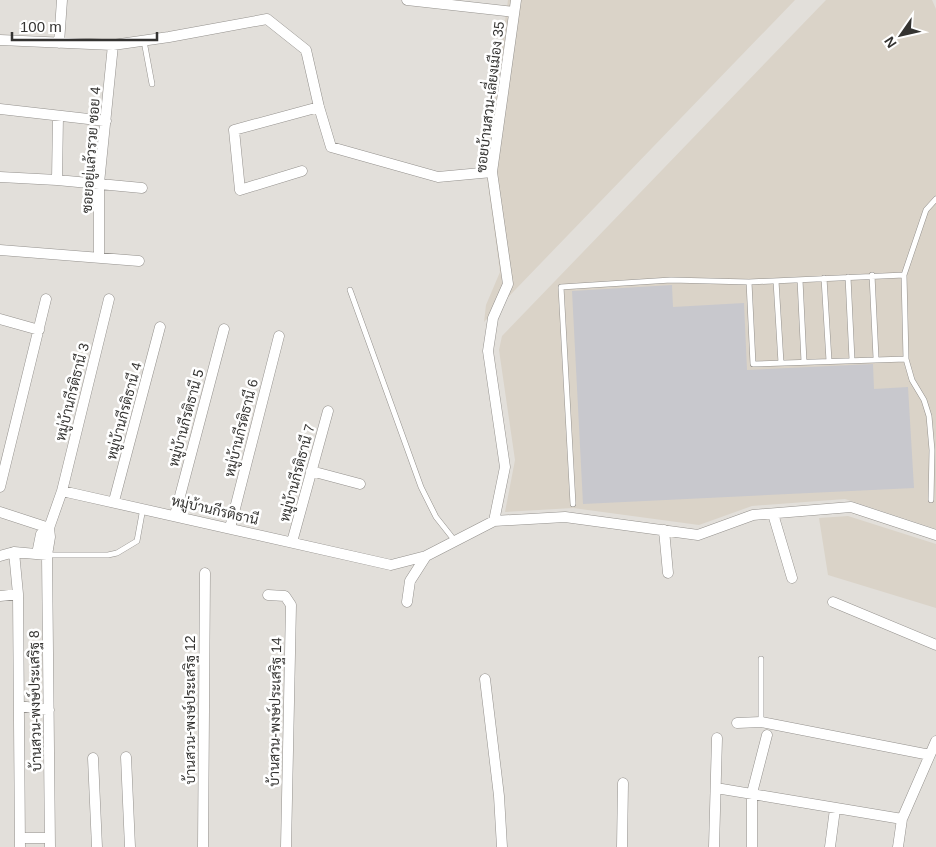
<svg xmlns="http://www.w3.org/2000/svg" width="936" height="847" font-family="Arial,Sarabun,sans-serif">
<rect width="100%" height="100%" fill="#e2dfda"/>
<!-- built -->
<path fill="#dad3c8" d="M508 0H795L484 322 486 305 500 272 485 163Z
M826 0H932L936 9V529L845 499 752 506 699 525 573 508 505 512 515 460 499 350 502 336Z
M848 516 936 544V608L828 575 819 518Z"/>
<!-- building -->
<path fill="#c8c8cd" d="M672 285 673 307 744 303 747 370 873 364 874 389 908 387 914 488 583 504 572 291Z"/>
<g fill="none" stroke-linecap="round" stroke-linejoin="round">
<!-- lane casing -->
<g stroke="#94918d" stroke-width="6">
<path id="lane" d="M144 41 152 84
M872 275 876 358
M848 277 852 360
M824 278 829 361
M800 280 804 362
M776 281 781 363
M749 282 753 364 906 359
M350 290 421 487 436 517 455 541
M931 500 932 450 929 416 924 400 912 380 906 359 904 275 926 210 936 199
M573 504 561 287 671 280 749 282 904 275
M48 555H108L117 553 137 541 143 508
M761 659V722"/>
</g>
<!-- street casing -->
<g stroke="#94918d" stroke-width="11">
<path id="street" d="M407 0 514 12
M0 40 113 45 169 37 267 19 306 50 319 107 331 147 438 177 492 172
M59 43 62 0
M0 109 106 121
M302 171 240 190 234 130 319 107
M0 177 57 180 142 188
M57 180 58 116
M0 250 139 261
M99 257V183L113 45
M0 319 39 330
M311 471 360 484
M0 487 46 299
M62 491 391 565 426 556
M114 501 160 327
M0 512 49 528
M773 514 792 578
M175 515 224 329
M494 521 505 467 488 351 493 318 508 284 492 172 516 0
M230 528 279 336
M664 530 668 573
M292 542 328 411
M37 554 41 534 49 528
M0 556 14 552 47 555
M18 594 20 847
M268 595 285 596 291 605 286 847
M0 596 18 594 14 552
M407 602 410 581 426 556 494 521 565 517 698 535 753 515 851 507 936 535
M833 602 936 645
M485 679 499 796 502 847
M19 706 49 710
M737 723 761 722 930 755
M126 757 130 847
M93 758 97 847
M716 788 902 819
M20 838H49
M50 847 47 555 50 537 49 528 62 491 109 299
M203 847 205 573
M622 847 623 783
M714 847 717 738
M752 847V793L767 735
M830 847 835 809
M898 847 902 819 936 741"/>
</g>
<!-- lane -->
<use href="#lane" stroke="#fff" stroke-width="5"/>
<!-- street -->
<use href="#street" stroke="#fff" stroke-width="10"/>
</g>
<g text-anchor="middle" dominant-baseline="central" stroke-width="5" stroke-linejoin="round" paint-order="stroke">
<!-- street labels -->
<g font-size="14" fill="#343331" stroke="#fff">
<text transform="translate(490 97) rotate(-83)">ซอยบ้านสวน-เลี่ยงเมือง 35</text>
<text transform="translate(91 150) rotate(-86)">ซอยอยู่แล้วรวย ซอย 4</text>
<text transform="translate(72 392) rotate(-76)">หมู่บ้านกีรติธานี 3</text>
<text transform="translate(124 411) rotate(-75)">หมู่บ้านกีรติธานี 4</text>
<text transform="translate(186 418) rotate(-75)">หมู่บ้านกีรติธานี 5</text>
<text transform="translate(241 428) rotate(-76)">หมู่บ้านกีรติธานี 6</text>
<text transform="translate(297 473) rotate(-75)">หมู่บ้านกีรติธานี 7</text>
<text transform="translate(215 510) rotate(13)">หมู่บ้านกีรติธานี</text>
<text transform="translate(35 701) rotate(-91)">บ้านสวน-พงษ์ประเสริฐ 8</text>
<text transform="translate(190 710) rotate(-90)">บ้านสวน-พงษ์ประเสริฐ 12</text>
<text transform="translate(275 712) rotate(-89)">บ้านสวน-พงษ์ประเสริฐ 14</text>
</g>
</g>
<!-- north arrow -->
<g transform="translate(901 35) rotate(236)" stroke="#ffffff" stroke-width="4" paint-order="stroke">
<path d="M0-4L9 19L0 12L-9 19Z" fill="#343331"/>
<text y="-8" font-size="14" font-weight="bold" text-anchor="middle" fill="#343331">N</text>
</g>
<!-- scale -->
<path d="M12 32v8h145v-8" fill="none" stroke="#343331" stroke-width="2.5"/>
<text x="20" y="32" font-size="15" fill="#343331" stroke="#ffffff" stroke-width="4" paint-order="stroke">100 m</text>
</svg>
